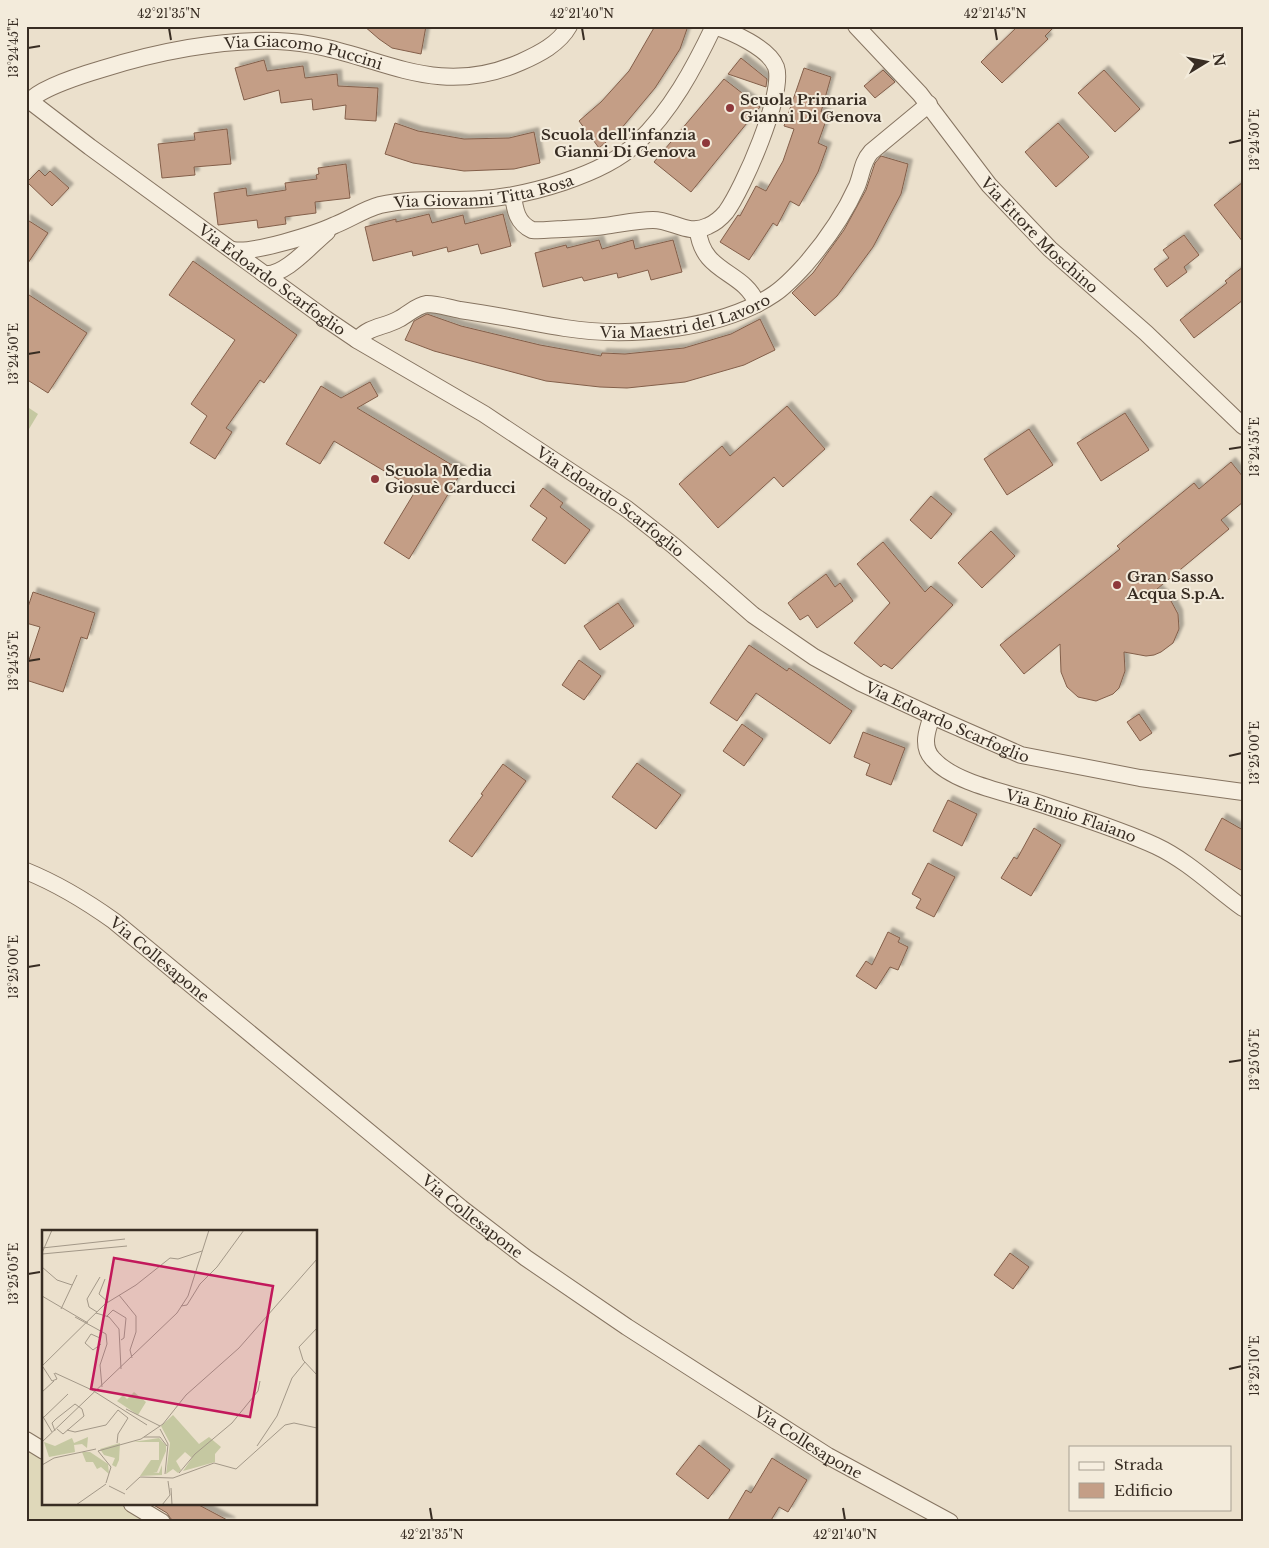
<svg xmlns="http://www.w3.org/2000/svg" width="1269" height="1548" font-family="'Libre Baskerville',serif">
<defs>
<filter id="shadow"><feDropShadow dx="4.5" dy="-4.5" stdDeviation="1" flood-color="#0004"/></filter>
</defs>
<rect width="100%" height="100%" fill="#ebe0cc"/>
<!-- farmland -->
<path fill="#dfd8ba" d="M26 1444 44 1456V1504H123L152 1522H26Z"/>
<!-- green -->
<path fill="#c5c8a1" d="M26 406 38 414 26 434Z"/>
<!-- building -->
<path fill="#c49e86" stroke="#835f4a" filter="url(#shadow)" d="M364 26H426L421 54 392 48 379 39Z
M655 26H688L680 49 655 88 620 130 599 148 579 121 601 102 629 71Z
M1018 26H1055L1045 36 1048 39 1002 83 981 62Z
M741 58 767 79 766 87 728 74Z
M264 60 267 71 303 66 305 78 337 74 338 86 378 88 376 121 345 119 346 105 313 110 312 99 281 103 279 90 244 100 235 68Z
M804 68 831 77 821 112 828 115 818 143 827 147 818 172 799 206 790 201 777 226 773 223 749 260 720 242 738 215 740 216 756 186 766 191 783 161 794 129 784 126Z
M883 70 895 82 875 98 864 86Z
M1104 70 1140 109 1115 132 1078 93Z
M724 79 760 107 691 192 654 162Z
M395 123 418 131 464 139 509 138 534 132 540 163 514 169 464 171 413 163 385 154Z
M1058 123 1089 157 1056 187 1025 152Z
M227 129 231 164 194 167 195 175 162 178 158 144 195 140 194 133Z
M881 156 908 164 901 194 873 247 837 296 815 316 792 293 813 273 844 230 866 190 875 163Z
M346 164 350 198 315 202 316 213 285 217 286 224 258 228 257 220 218 225 214 193 246 188 247 196 286 190 285 183 317 179 316 175 319 174 318 168Z
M39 170 45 176 50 171 69 188 52 206 27 182Z
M1243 182V242L1214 205Z
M429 214 432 223 463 215 465 224 503 214 511 246 481 254 478 244 448 252 447 247 413 256 412 251 373 261 365 227 396 219V222Z
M26 219 48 233 26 266Z
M1184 235 1199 255 1184 267 1187 272 1167 287 1154 269 1169 258 1163 250Z
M599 240 602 249 633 240 635 249 673 240 682 272 651 280 648 270 618 278 617 273 584 281 582 277 543 287 535 253 566 245 567 248Z
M193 261 297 335 264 383 260 380 226 428 232 432 215 459 190 443 207 416 191 404 235 340 169 295Z
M1243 267V300L1194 338 1180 320 1227 283 1225 281Z
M26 293 87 333 48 393 26 379Z
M427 314 461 326 540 345 601 356 602 353 625 354 684 348 731 334 760 319 775 350 744 365 685 382 627 388 600 387 546 381 434 351 405 340 414 321Z
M370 382 378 396 357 408 462 471 409 559 384 543 416 490 334 441 320 464 286 444 321 386 341 398Z
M787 406 825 449 783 487 774 477 718 528 679 484 722 446 730 456Z
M1125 413 1149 450 1101 481 1077 443Z
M1029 429 1053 465 1007 495 984 459Z
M1231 462 1243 477V502L1221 520 1229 529 1157 589 1171 601 1178 614 1179 629 1173 643 1161 652 1154 655 1146 656 1124 652 1125 671 1119 688 1113 694 1096 701 1078 697 1067 687 1061 672 1060 644 1024 674 1000 645 1120 549 1117 546 1194 483 1199 489Z
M543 488 563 503 560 507 590 530 565 564 532 540 547 518 530 506Z
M931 496 952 514 931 539 910 520Z
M991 531 1015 556 982 588 958 563Z
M883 542 925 592 931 586 953 605 892 669 884 664 881 667 854 643 890 603 857 564Z
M826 574 835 587 840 583 853 601 817 628 808 615 800 620 788 603Z
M33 592 95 613 87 639 81 637 63 692 26 680V669L40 627 26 623V613Z
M618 603 634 626 600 650 584 626Z
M749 645 787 671 789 668 852 711 830 744 756 693 737 721 710 703Z
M579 660 601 676 584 700 562 685Z
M1139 714 1152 733 1140 741 1127 722Z
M742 724 763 739 744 766 723 751Z
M863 732 905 748 891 785 866 775 870 764 854 757Z
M637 763 681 795 656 829 612 797Z
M503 764 526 781 472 857 449 841 483 795 481 794Z
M948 800 977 814 962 846 933 831Z
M1222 818 1243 830V871L1205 850Z
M1034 828 1061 845 1031 896 1001 878 1014 857 1017 859Z
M928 863 955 877 934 917 916 908 921 899 912 894Z
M888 932 900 938 898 942 908 947 898 970 890 967 876 989 856 976 866 961 872 965Z
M1010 1253 1029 1267 1013 1289 994 1275Z
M699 1445 730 1470 708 1499 676 1474Z
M772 1458 807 1480 788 1512 779 1507 770 1522H727L746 1490 751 1493Z
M152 1504H197L231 1522H176L171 1519 167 1513Z"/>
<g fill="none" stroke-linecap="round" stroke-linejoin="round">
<!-- street casing -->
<g stroke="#867461" stroke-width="18">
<g id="street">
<path id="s1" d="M856 26 920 94 989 185 1050 249 1146 333 1243 426"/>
<path id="s2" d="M26 98 90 147 326 319 357 340 484 414 627 509 674 546 753 615 814 657 861 683 932 716 1021 755 1140 778 1243 792"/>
<path id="s3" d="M30 101C40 88 85 74 102 69 156 52 221 39 277 41 369 44 426 104 521 62 539 54 559 44 569 26"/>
<path d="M698 230C702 274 744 270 757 304"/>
<path id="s4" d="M233 250C252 254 316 234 335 225 350 219 365 209 380 205 413 197 449 202 482 199 528 196 603 175 637 143 671 111 694 68 714 26 732 32 769 48 776 67 785 93 743 189 726 212 721 218 715 223 708 226 688 236 673 220 653 220 637 220 620 224 604 226 590 228 576 228 563 229 553 229 542 231 532 230 517 223 515 210 513 196"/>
<path d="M264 274C284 277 311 245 327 232"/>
<path id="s5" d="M357 340C371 325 383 328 399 319 409 314 415 306 427 304 438 304 449 308 460 310 495 315 530 322 565 328 628 338 721 330 774 294 786 286 795 276 805 265 825 242 844 215 857 186 862 174 862 162 871 152L929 104"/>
<path id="s6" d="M932 716C927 730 921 747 933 759 955 784 1010 793 1041 804 1079 817 1119 829 1156 846 1188 861 1214 887 1243 908"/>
<path id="s7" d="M26 871C58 884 86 901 114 921L461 1208 526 1258 627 1327 828 1456 950 1522"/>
<path d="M26 1440 44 1451"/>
<path d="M132 1504 162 1522"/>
</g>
</g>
<!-- street -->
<use href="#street" stroke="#f6eedf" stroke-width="16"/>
</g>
<!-- ticks -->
<path fill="none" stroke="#382d23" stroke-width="2" d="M169 28 171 40M582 28 584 40M995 28 997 40M28 48 40 46M1229 143 1242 140M28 354 40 352M1229 449 1242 447M28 661 40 659M1229 756 1242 753M28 967 40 965M1229 1062 1242 1060M28 1274 40 1272M1229 1369 1242 1366M430 1508 432 1520M843 1508 845 1520"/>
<!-- markers -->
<g fill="#8e383b" stroke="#f3ebdb" stroke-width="2">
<circle cx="730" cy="108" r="5"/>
<circle cx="706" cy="143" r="5"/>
<circle cx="375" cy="479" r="5"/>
<circle cx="1117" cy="585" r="5"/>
</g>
<g text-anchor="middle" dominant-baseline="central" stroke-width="4" stroke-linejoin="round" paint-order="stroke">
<!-- street labels -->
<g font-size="15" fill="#382d23" stroke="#f3ebdb">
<text stroke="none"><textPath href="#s3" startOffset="285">Via Giacomo Puccini</textPath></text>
<text stroke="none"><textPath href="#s4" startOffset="260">Via Giovanni Titta Rosa</textPath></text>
<text stroke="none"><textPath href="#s1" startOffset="279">Via Ettore Moschino</textPath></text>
<text stroke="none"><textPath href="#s2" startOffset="306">Via Edoardo Scarfoglio</textPath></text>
<text stroke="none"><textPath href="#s5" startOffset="342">Via Maestri del Lavoro</textPath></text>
<text stroke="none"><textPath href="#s2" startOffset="711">Via Edoardo Scarfoglio</textPath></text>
<text stroke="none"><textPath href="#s2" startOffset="1116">Via Edoardo Scarfoglio</textPath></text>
<text stroke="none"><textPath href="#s6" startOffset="196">Via Ennio Flaiano</textPath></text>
<text stroke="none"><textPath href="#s7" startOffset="161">Via Collesapone</textPath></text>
<text stroke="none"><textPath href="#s7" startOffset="566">Via Collesapone</textPath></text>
<text stroke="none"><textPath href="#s7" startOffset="971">Via Collesapone</textPath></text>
</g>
<!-- poi labels -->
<g font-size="15" font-weight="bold" fill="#382d23" stroke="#f3ebdb" text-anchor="start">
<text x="740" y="99">Scuola Primaria<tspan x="740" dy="17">Gianni Di Genova</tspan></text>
<text x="696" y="134" text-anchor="end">Scuola dell'infanzia<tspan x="696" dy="17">Gianni Di Genova</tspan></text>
<text x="385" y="470">Scuola Media<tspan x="385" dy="17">Giosuè Carducci</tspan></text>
<text x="1127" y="576">Gran Sasso<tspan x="1127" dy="17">Acqua S.p.A.</tspan></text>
</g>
</g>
<!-- overview -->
<g transform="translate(42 1230)">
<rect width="275" height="275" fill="#ebe0cc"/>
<path d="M92 162 104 172 96 185 75 171 81 165 85 169ZM131 185 157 214 167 207 179 217 173 224V232L141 241 150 228 143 222 134 231 139 240 136 243 131 239 124 244 128 213 119 196ZM46 207 45 218 40 214 32 215 33 222 7 227 2 212 13 216 30 208 32 213ZM117 208 124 215V221L115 242H111L117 243 120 235V245L98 246 109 230H117V212H91ZM78 213 77 230 74 237 70 235 73 228 62 225 58 219ZM48 222 66 234 67 244 59 237 55 239 51 232H44L40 222Z" fill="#c5c8a1"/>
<path fill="none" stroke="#a39888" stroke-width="1" d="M0 18 83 9M0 23 10 0M0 24 85 16M0 37 15 50 30 55M63 49 57 64 66 72M77 65 94 86V102L88 120 90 128M0 66 46 93M139 76 145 75 158 54 175 37 202 0M19 79 35 45M55 82 47 77 45 69 58 47M54 83 67 87 77 99 79 139M65 86 71 80 84 88 82 108 79 110M33 87 64 104 65 114 58 135 60 157M275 98 257 117 261 130 275 145M58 108 49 104 43 113 51 120 59 114M0 136 63 74 94 55 128 28 136 29 160 21M1 137 10 151 15 149 12 143M13 143 50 160M50 160 105 195M0 162 12 151M84 179 118 196M0 185 10 202M1 188 26 164M118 199 126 214 123 244M25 200 33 202 64 195 76 180 86 188 76 204 75 213M13 201 10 193 14 189 33 174 40 179 42 186 21 204 15 199M102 207H118L125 216M0 212 135 83 146 66 167 0M215 216 235 186 250 148 263 132M56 221 99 209 121 194 144 165 197 118 275 29M56 221 69 237 64 253M0 235 12 228 54 219M137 243 153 224 190 193 216 161 218 151M67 256 83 264M129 258 130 275M84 260 98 247 131 248 172 233 194 239 243 195 252 193 275 198M34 275 64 254M120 275 128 265 126 251"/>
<path fill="#c2185b" fill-opacity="0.15" stroke="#c2185b" stroke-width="2.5" d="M72 28 231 56 208 187 49 159Z"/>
<rect width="275" height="275" fill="none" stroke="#382d23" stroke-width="2.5"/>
</g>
<!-- border -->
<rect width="1269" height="1548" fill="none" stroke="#f3ebdb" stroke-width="55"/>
<!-- legend -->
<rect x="1069" y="1446" width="162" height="65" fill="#f3ebdb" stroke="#a89f91"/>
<rect x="1079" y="1462" width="25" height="8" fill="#f6eedf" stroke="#a89f91"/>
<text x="1114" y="1470" font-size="15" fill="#382d23">Strada</text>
<rect x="1079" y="1483" width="25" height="15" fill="#c49e86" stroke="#a89f91"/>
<text x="1114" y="1496" font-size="15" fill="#382d23">Edificio</text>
<!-- north arrow -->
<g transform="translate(1206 62) rotate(80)" stroke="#f3ebdb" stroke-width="4" paint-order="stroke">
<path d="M0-4L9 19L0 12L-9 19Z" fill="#382d23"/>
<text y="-8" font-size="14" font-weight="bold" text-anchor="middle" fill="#382d23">N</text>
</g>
<rect x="28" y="28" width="1214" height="1492" fill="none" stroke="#382d23" stroke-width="2"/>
<g font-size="12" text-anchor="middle" fill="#382d23">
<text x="169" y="18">42°21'35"N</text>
<text x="582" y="18">42°21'40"N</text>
<text x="995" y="18">42°21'45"N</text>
<text transform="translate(14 48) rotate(-90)" y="4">13°24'45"E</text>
<text transform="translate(1255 140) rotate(-90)" y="4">13°24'50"E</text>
<text transform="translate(14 354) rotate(-90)" y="4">13°24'50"E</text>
<text transform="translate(1255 447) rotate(-90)" y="4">13°24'55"E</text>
<text transform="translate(14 661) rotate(-90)" y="4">13°24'55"E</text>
<text transform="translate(1255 753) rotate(-90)" y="4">13°25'00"E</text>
<text transform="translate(14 967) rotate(-90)" y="4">13°25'00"E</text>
<text transform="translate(1255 1060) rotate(-90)" y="4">13°25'05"E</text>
<text transform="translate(14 1274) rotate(-90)" y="4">13°25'05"E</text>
<text transform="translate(1255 1366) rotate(-90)" y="4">13°25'10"E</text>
<text x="432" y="1539">42°21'35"N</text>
<text x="845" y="1539">42°21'40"N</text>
</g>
</svg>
